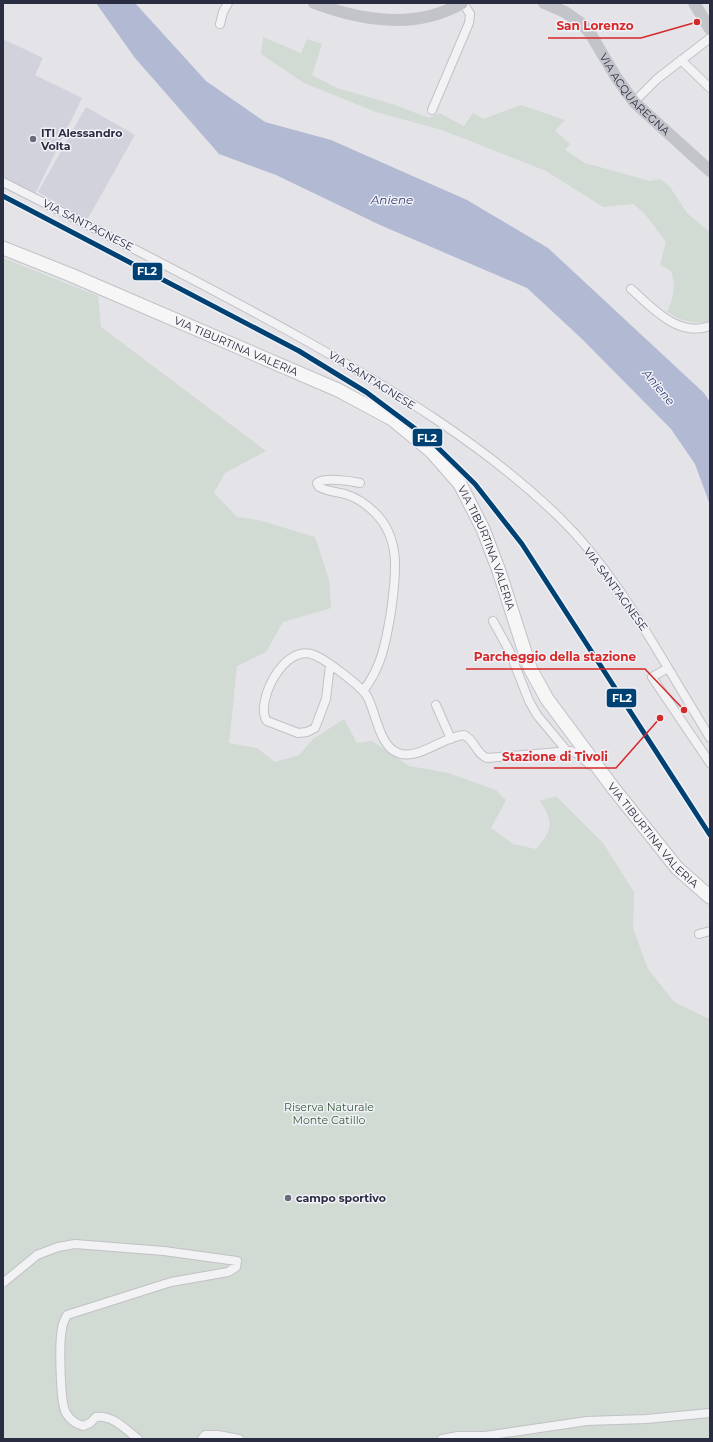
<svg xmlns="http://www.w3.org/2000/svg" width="713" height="1442" font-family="Montserrat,sans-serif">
<rect width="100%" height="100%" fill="#e3e3e8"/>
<!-- built -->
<path fill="#d1d2db" d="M3 39 43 58 35 75 82 98 35 194 3 179Z
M86 107 135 135 87 220 38 192Z"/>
<!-- green -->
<path fill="#d1dad3" d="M263 37 301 53 307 39 322 44 312 75 337 88 392 104 429 118 439 113 464 126 473 113 483 119 521 105 565 120 555 131 570 144 565 150 585 163 650 181 660 179 670 187 687 213 710 232V321C694 325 681 321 667 312 674 298 676 286 671 271L660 265 666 242 645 214 633 204 603 207 546 171 442 130 376 112 304 83 261 54Z
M3 258 98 296 101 327 266 451 225 473 214 493 237 517 258 520 315 537 329 580 331 608 283 622 266 652 237 666 229 743 257 748 275 762 299 755 313 739 344 719 357 743 372 741 409 766 448 773 496 790 506 800 491 828 513 844 536 849C553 829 554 823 540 801L556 796 603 843 634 892 633 928 648 969 674 1002 707 1018H710V1439H3Z"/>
<!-- water -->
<path fill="#b2b9d2" d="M96 3H135L206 81 265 122 331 140 467 200 548 248 704 393 710 402V505L695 464 671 429 581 338 527 288 380 225 276 175 219 154 135 58Z"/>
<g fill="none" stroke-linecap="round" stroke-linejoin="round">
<!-- minor casing -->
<g stroke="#c1c1c6" stroke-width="10">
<path id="minor" d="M220 24 223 12 228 3
M681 60 710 88
M634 102 657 79 710 38
M432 110 469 23 470 14 463 3
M3 182C103 233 203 283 301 338 392 389 485 445 560 518 604 561 637 616 668 668
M631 289C653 308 678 338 710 326
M360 483C351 481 324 477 317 483L319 487C327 491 336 492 345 494 358 498 369 506 378 516 402 543 395 579 391 612 386 641 382 667 363 691
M493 621 509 650 529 701 537 715 567 751
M330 665 326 699 315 728 307 732 298 733 267 721C254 704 284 642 314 655 325 659 361 686 367 696 376 712 379 746 398 753 418 761 444 736 464 735 475 740 476 754 487 758L571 751 578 754 590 765
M436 705 451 739
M710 738 668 668 652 677 710 763
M699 934 710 931
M3 1283 37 1255 58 1247 75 1244 164 1251 237 1261 236 1267 228 1272 171 1282 67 1315C65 1319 62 1324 62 1329 59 1342 60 1403 66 1413 70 1420 76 1424 83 1426L90 1423 96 1417C113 1415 125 1429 138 1439
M202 1439 205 1435H218L239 1439
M442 1439 458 1436H485L587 1421 646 1419 710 1413"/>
</g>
<!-- primary casing -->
<g stroke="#c0c0c6" stroke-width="15">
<g id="primary">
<path id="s2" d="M3 248 71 275 338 390 392 419 431 451 460 484 483 529 499 571 530 668 547 699 614 789 677 868 710 897"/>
</g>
</g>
<!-- minor -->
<use href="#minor" stroke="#f2f2f5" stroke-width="8"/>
<!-- secondary -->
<g stroke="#c3c4ca" stroke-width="12">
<path d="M314 3C362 21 416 30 462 3"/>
<path id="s1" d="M544 3 565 12 582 24 590 33 616 77 634 102 710 171"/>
<path d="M694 3 710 29"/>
</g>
<!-- primary -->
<use href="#primary" stroke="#f6f6f7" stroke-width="13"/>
<!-- rail-1 casing -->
<g stroke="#f1f2f7" stroke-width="8">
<path id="rail-1" d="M3 196 299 351 366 392 429 439 475 484 522 544 710 835"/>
</g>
<!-- rail-1 -->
<use href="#rail-1" stroke="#004174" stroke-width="5"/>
</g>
<!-- markers -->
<g fill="#6b6c7b" stroke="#f1f2f7" stroke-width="1.5">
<circle cx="33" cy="139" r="4"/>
<circle cx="288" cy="1198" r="4"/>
</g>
<g text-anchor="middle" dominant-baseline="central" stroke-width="3" stroke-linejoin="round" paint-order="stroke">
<!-- street labels -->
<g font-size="11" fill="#2a2c41" stroke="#f1f2f7">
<text stroke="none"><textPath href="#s1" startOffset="132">VIA ACQUAREGNA</textPath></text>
<text transform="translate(88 225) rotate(27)">VIA SANT'AGNESE</text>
<text stroke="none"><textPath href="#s2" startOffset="253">VIA TIBURTINA VALERIA</textPath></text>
<text transform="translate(372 380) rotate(32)">VIA SANT'AGNESE</text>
<text stroke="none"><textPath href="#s2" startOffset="589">VIA TIBURTINA VALERIA</textPath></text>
<text transform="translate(616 589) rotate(54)">VIA SANT'AGNESE</text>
<text stroke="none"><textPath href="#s2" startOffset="925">VIA TIBURTINA VALERIA</textPath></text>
</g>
<!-- poi labels -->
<g font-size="11" font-weight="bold" fill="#2a2c41" stroke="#f1f2f7" text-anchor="start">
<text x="41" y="133">ITI Alessandro<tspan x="41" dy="13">Volta</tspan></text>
<text x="296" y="1198">campo sportivo</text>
</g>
<!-- park labels -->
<g font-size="11" fill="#375c3a" stroke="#f1f2f7">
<text x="329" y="1107">Riserva Naturale<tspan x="329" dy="13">Monte Catillo</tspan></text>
</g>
<!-- water labels -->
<g font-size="12" font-style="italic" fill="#344074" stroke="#f1f2f7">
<text x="392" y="199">Aniene</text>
<text transform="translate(659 387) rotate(50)">Aniene</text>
</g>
</g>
<!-- callouts -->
<path fill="none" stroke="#d62828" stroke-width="1.5" d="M697 22L641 38H548M684 710L645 669H466M660 718L616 768H494"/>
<g fill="#d62828" stroke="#f1f2f7" stroke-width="1.5">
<circle cx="697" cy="22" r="4"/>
<circle cx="684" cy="710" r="4"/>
<circle cx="660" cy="718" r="4"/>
</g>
<g font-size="12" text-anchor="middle" font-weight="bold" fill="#d62828" stroke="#f1f2f7" stroke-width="3" stroke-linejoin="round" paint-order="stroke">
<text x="595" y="30">San Lorenzo</text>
<text x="555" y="661">Parcheggio della stazione</text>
<text x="555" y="761">Stazione di Tivoli</text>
</g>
<g stroke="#f1f2f7" stroke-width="1.5">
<rect x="132" y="262" width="31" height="19" rx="4" fill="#004174"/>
<rect x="412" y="428" width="31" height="19" rx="4" fill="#004174"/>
<rect x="606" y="688" width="31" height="20" rx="4" fill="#004174"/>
</g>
<g font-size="11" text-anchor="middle" font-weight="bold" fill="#fff">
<text x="147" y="275">FL2</text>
<text x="427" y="442">FL2</text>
<text x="622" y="702">FL2</text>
</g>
<!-- border -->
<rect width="713" height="1442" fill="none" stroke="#2a2c41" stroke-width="8"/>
</svg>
